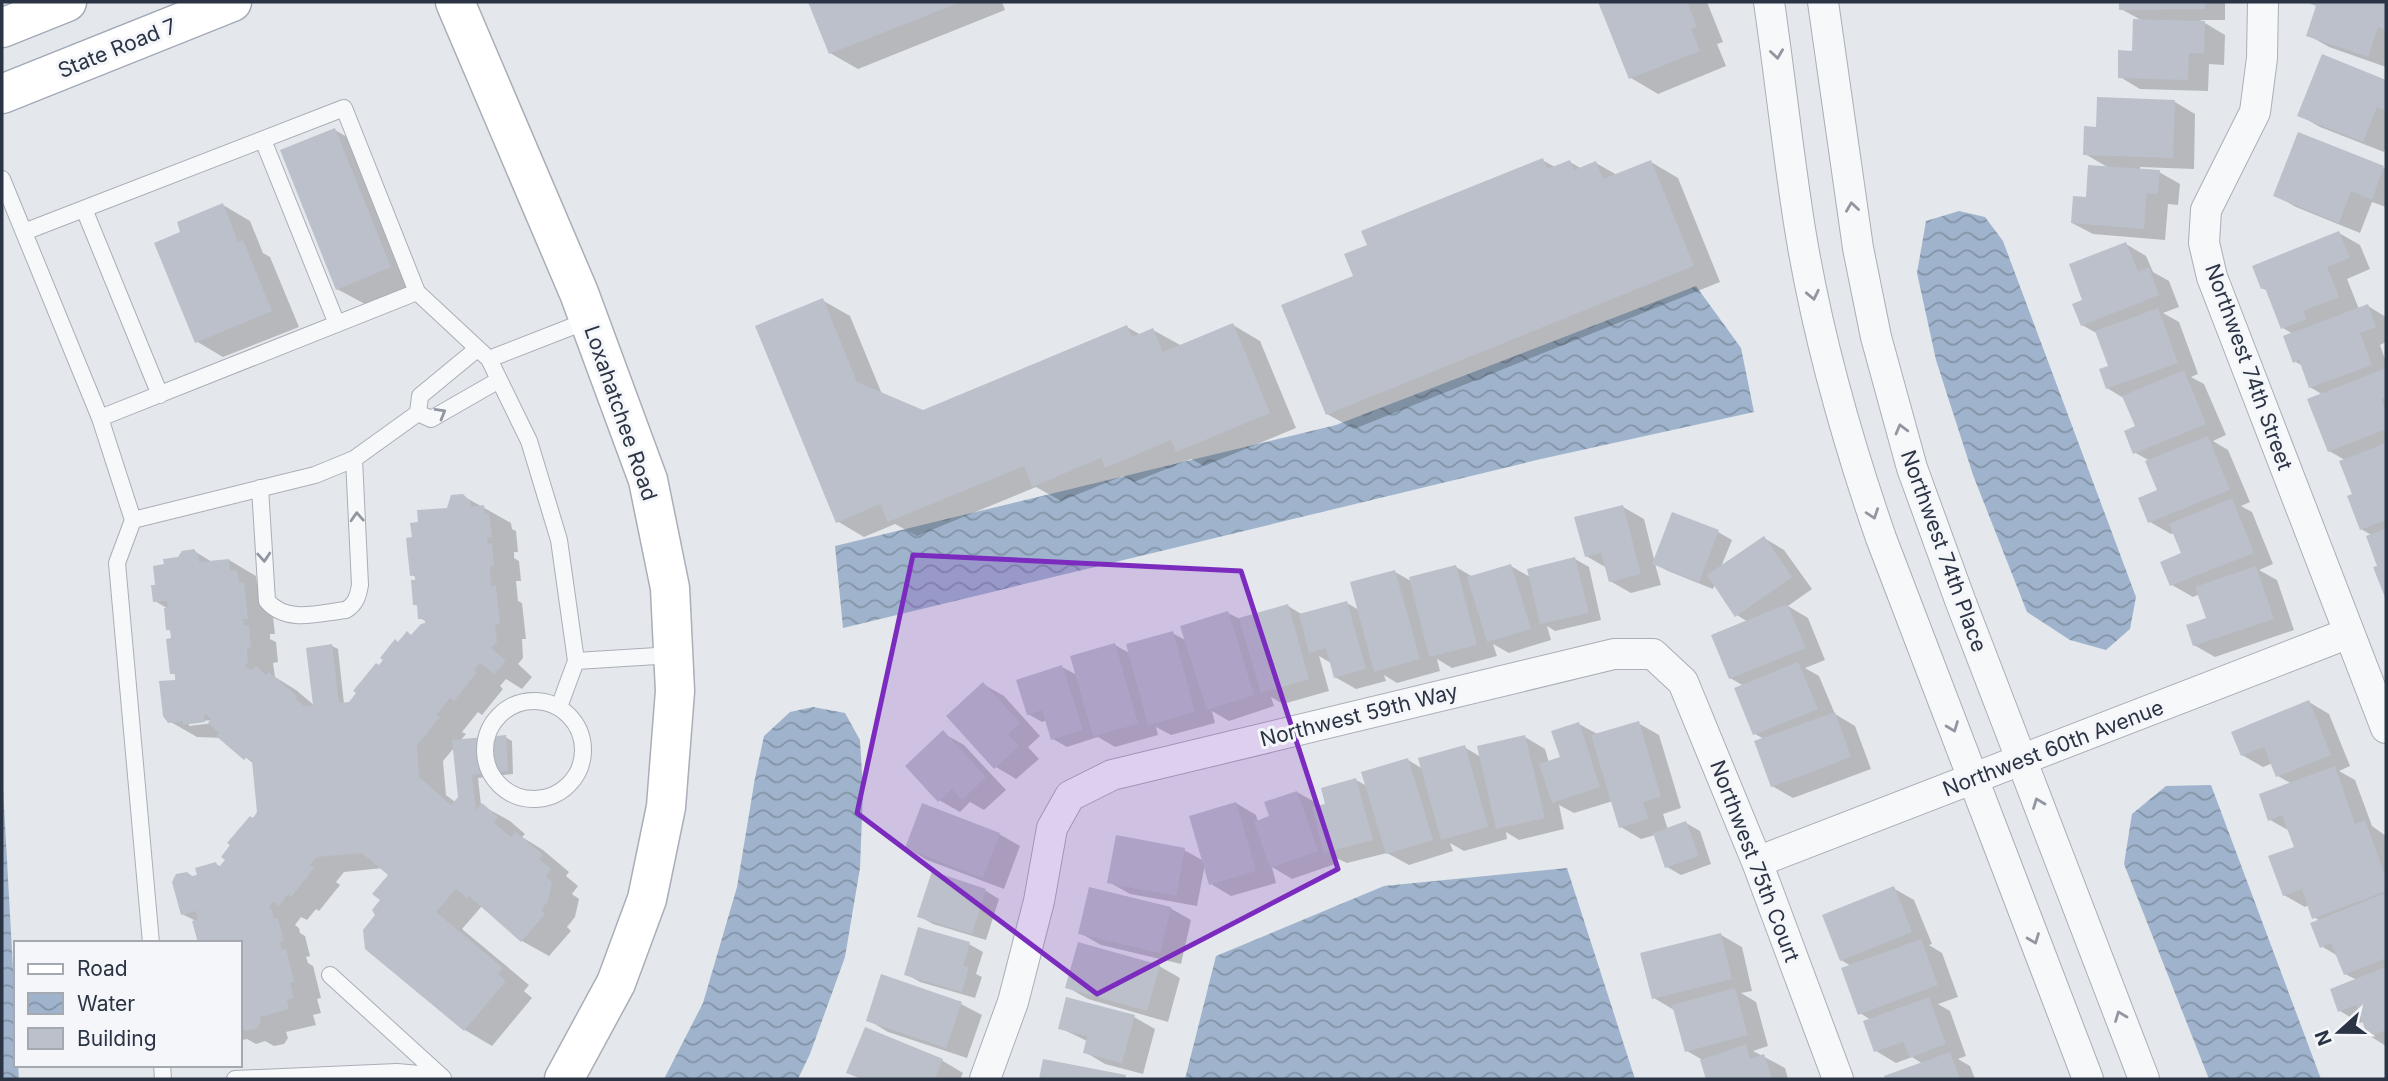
<svg xmlns="http://www.w3.org/2000/svg" width="2388" height="1081" font-family="Inter,sans-serif">
<defs>
<pattern id="water-waves" width="16" height="10" patternUnits="userSpaceOnUse" patternTransform="scale(1.75)"><rect width="16" height="10" fill="#9fb4cc"/><path d="M0 5q4-4 8 0t8 0" fill="none" stroke="#8293a7"/></pattern>
</defs>
<rect width="100%" height="100%" fill="#e4e7ec"/>
<!-- water -->
<path fill="url(#water-waves)" d="M1959 211 1985 217 2003 241 2136 597 2130 629 2106 650 2070 640 2027 612 1973 475 1936 360 1917 273 1926 221Z
M1696 286 1741 348 1754 412 1541 459 843 628 835 546 1336 425Z
M813 707 845 713 860 740 863 790 860 868 845 957 810 1054 798 1079H664L703 1003 737 887 755 778 764 736 790 712Z
M2 769 16 1024V1065H18L19 1079H2Z
M2211 785 2321 1079H2209L2124 864 2132 814 2166 786Z
M1567 868 1635 1079H1185L1216 956 1384 886Z"/>
<!-- shadow -->
<path fill="#0003" fill-rule="evenodd" d="M810 2H1002L1005 10 858 69 830 53Z
M1600 2H1707L1723 42 1717 44 1726 66 1658 94 1631 78Z
M2121 2H2225V20H2200L2225 35 2224 65 2209 64 2208 91 2140 89 2120 77 2134 52 2143 21 2121 9Z
M2313 2 2386 3V67L2329 47 2308 35 2318 6Z
M2323 56 2386 82V147L2384 152 2320 127 2299 115Z
M2175 102 2195 114 2194 169 2140 167V170L2159 172 2180 184 2178 205 2168 204 2165 240 2093 234 2072 223 2109 168 2085 154 2098 129Z
M335 130 362 146 418 283 365 304 337 289Z
M2299 134 2386 169V207L2372 202 2360 233 2296 207 2275 195Z
M1542 160 1555 167 1570 162 1582 169 1596 163 1617 175 1651 162 1678 178 1720 282 1354 429 1327 414 1355 276Z
M223 205 250 221 263 253 270 257 299 327 223 357 196 341 183 233Z
M2339 233 2360 245 2370 269 2347 279 2359 309 2368 306 2386 317V342L2380 345 2386 362V595L2376 568 2379 567 2373 536 2361 529 2345 460 2329 451 2323 395 2310 387 2303 366 2294 361 2293 334 2283 328 2268 291 2262 288Z
M2126 244 2146 256 2153 272 2169 281 2179 307 2163 313 2179 322 2198 374 2191 377 2204 384 2226 435 2213 441 2228 450 2250 502 2241 506 2252 512 2273 564 2259 570 2277 580 2294 630 2215 657 2194 645 2208 619 2200 594 2193 597 2172 585 2183 554 2174 533 2171 534 2150 522 2159 491 2150 461 2134 452 2137 427 2125 399 2107 388 2110 367 2098 334 2082 325 2085 301Z
M822 300 850 316 882 394 923 411 1127 327 1141 335 1153 330 1182 346 1233 325 1260 341 1296 428 1204 466 1191 459 1134 482 1123 476 1061 501 1036 487 917 536 895 524 864 537 837 521Z
M463 496 511 523 512 529 516 531 518 552H514V558L519 561 521 581H516L518 601 522 603 526 639H522L523 658 518 664 532 677 522 689 506 679 500 686 503 689 482 715 478 712 462 732 466 734 460 741 505 737 512 741 513 774 478 778 481 805 510 821 525 834 522 837 543 850 569 872 566 876 578 886 572 894 579 899 575 917 567 927 571 931 549 956 522 941 482 906 462 929 529 985 524 991 532 998 492 1046 465 1030 366 948 391 875 383 868 344 872 336 882 340 885 319 911 316 909 307 920 301 917 295 925 299 928 300 933 305 936 310 956 306 957 308 963 313 966 321 998 317 999 321 1013 313 1015 316 1025 286 1032 288 1038 284 1044 274 1046 265 1041 256 1044 247 1039 243 1040 240 1038V943H200L194 920 182 914 194 877 216 864 221 867 259 813 254 764 222 738 197 737 169 721 177 676 172 673V632L167 629 170 610 155 601 157 586 165 566 194 551 212 562 229 560 256 576 257 584 264 588 271 600 275 634H270V639L276 642 278 662 273 663 275 677 296 690 315 706 332 646 338 649 344 704 350 703 399 644 413 636 427 622 420 618 419 607 414 604 417 582V578L412 575 414 539 420 524 448 509ZM213 720V723L189 726V722ZM454 748 459 798 455 802 446 795 443 761Z
M1623 507 1644 519 1655 563 1673 514 1718 532 1732 540 1721 567 1764 538 1784 550 1812 589 1788 606 1808 618 1825 660 1805 668 1819 676 1835 714 1855 726 1871 769 1793 798 1772 786 1764 739 1755 734 1744 686 1730 678 1748 622 1737 615 1715 584 1713 589 1668 571 1655 564 1661 585 1631 593 1610 581 1607 568 1586 556Z
M1575 559 1589 567 1601 620 1555 631 1547 626 1551 640 1509 653 1493 644 1497 656 1452 668 1437 659 1440 671 1397 683 1384 675 1386 681 1356 689 1335 677 1331 663 1319 656 1329 691 1283 704 1271 697 1274 706 1229 721 1212 711 1215 723 1171 735 1156 727 1158 735 1115 747 1098 737 1067 747 1053 739 1047 720 1042 722 1028 714 1062 667 1077 675 1115 645 1131 654 1172 633 1187 641 1228 613 1240 619 1288 606 1303 615 1347 603 1359 610 1395 572 1411 581 1456 567 1473 577 1511 566 1530 577Z
M983 684 1004 696 1040 736 1028 747 1039 759 1016 779 996 767Z
M2309 702 2329 714 2350 766 2339 771 2355 780 2372 826 2386 836V1046L2370 1036 2364 1021 2360 1023 2340 1011 2357 980 2345 974 2338 956 2321 946 2320 921 2314 917 2309 905 2305 907 2284 895 2296 848 2290 831 2270 820 2292 784 2278 776 2273 763 2263 767 2242 755Z
M1638 723 1659 735 1681 808 1663 814 1668 830 1686 823 1700 831 1711 864 1681 875 1667 867 1655 835 1641 839 1621 827 1613 801 1574 813 1559 805 1564 829 1519 840 1506 832 1507 839 1464 851 1450 843 1453 851 1409 865 1387 853 1347 863 1336 858 1338 863 1292 879 1272 867 1276 883 1231 896 1211 884 1205 864 1197 906 1130 894 1109 882 1184 850 1204 861 1236 803 1256 815 1258 822 1271 817 1297 792 1318 804 1319 807 1327 805 1356 780 1367 786 1408 760 1423 769 1464 747 1481 757 1525 737 1545 749 1549 763 1562 759 1579 724 1599 735Z
M943 733 964 745 1006 790 984 810 970 802 960 812 939 800Z
M923 805 999 834 1020 846 1004 889 927 860 907 848Z
M933 873 986 891 999 899 986 940 933 924 919 916Z
M1893 888 1914 900 1932 944 1929 945 1942 953 1958 997 1938 1004 1950 1011 1966 1056 1958 1059 1970 1066 1975 1079H1887V1077L1923 1064 1912 1057 1896 1063 1876 1051 1871 1020 1860 1013 1851 966 1841 960Z
M1170 908 1191 920 1181 964 1101 945 1080 933Z
M1721 935 1742 947 1752 991 1741 993 1756 1002 1768 1046 1753 1051 1785 1068 1788 1079H1708L1701 1059 1687 1051 1674 1010 1654 998Z
M969 944 983 952 976 974 982 977 975 998 920 982 906 974Z
M1159 966 1180 978 1168 1022 1088 999 1067 987Z
M961 1004 982 1015 967 1058 888 1032 868 1020Z
M1134 1017 1155 1029 1143 1074 1105 1064 1085 1052 1087 1041 1060 1028Z
M866 1029 943 1061 963 1073 960 1079H861L848 1072Z
M1045 1061 1125 1077 1129 1079H1041Z"/>
<!-- building -->
<path fill="#bbc0ca" d="M808 2H961L829 54Z
M1598 2H1687L1697 26 1691 29 1700 51 1629 79Z
M2119 2H2205V9L2119 10Z
M2306 2H2386V30L2378 27 2368 57 2306 36 2316 6Z
M2133 19 2205 21 2204 54 2189 53 2188 80 2118 78V50L2132 51Z
M2322 54 2386 80V111L2377 107 2363 142 2297 116Z
M2097 97 2175 100 2173 158 2083 155 2084 126 2096 127Z
M335 128 391 267 336 290 280 150Z
M2298 132 2384 166 2372 200 2351 191 2339 223 2273 196Z
M1543 158 1547 169 1570 160 1574 170 1596 161 1603 179 1651 160 1694 266 1326 415 1281 305 1353 276 1344 254 1367 245 1361 231Z
M2088 165 2160 170 2158 194 2147 193 2144 229 2071 223 2073 196 2086 197Z
M223 203 238 242 243 240 272 311 195 343 154 243 180 232 177 222Z
M2339 231 2350 258 2327 267 2339 297 2303 311 2307 319 2281 329 2265 288 2261 289 2252 266Z
M2126 242 2138 271 2149 267 2159 295 2081 326 2072 304 2082 300 2069 264Z
M823 298 857 382 923 410 1127 325 1132 337 1153 328 1163 352 1233 323 1270 413 1176 452 1171 440 1105 468 1101 458 1032 487 1024 466 888 522 880 504 836 523 755 326Z
M2368 304 2376 327 2360 333 2372 365 2309 388 2299 360 2293 363 2283 336Z
M2158 308 2178 363 2106 389 2099 369 2108 366 2095 331Z
M2386 368V396L2381 399 2386 413V429L2328 452 2307 399Z
M2184 370 2206 424 2133 454 2124 431 2135 426 2122 396Z
M2208 436 2230 490 2148 523 2138 498 2157 490 2145 461Z
M2386 443V520L2360 530 2347 496 2352 494 2339 461Z
M463 494 470 501 471 507 484 505 485 514H489L492 537H487L488 544 492 543 494 566H490L491 586H496L500 624H495L497 642 491 648 506 661 494 674 480 663 474 670 477 672 454 701 450 698 436 715 440 717 417 745 419 777 451 805 458 797 452 740 506 735 508 771 472 775 476 810 482 803 498 817 494 823 511 837 516 832 543 855 539 859 551 869 546 877 552 882 548 901 541 910 545 914 521 942 469 896 467 898 456 889 436 912 503 968 498 974 506 981 464 1031 365 949 363 930 375 915 372 910 380 900 372 894 388 875 362 853 317 857 310 865 314 868 291 897 288 894 279 906 273 902 269 908 272 910 274 919 278 918 284 941 280 942 282 950 286 948 294 982 290 983 294 998 287 1000 289 1009 260 1017 261 1021 256 1029 245 1031 240 1025V943H198L192 921 198 919 196 911 181 915 172 882 176 874 187 872 192 876 197 875 195 868 216 862 218 868 225 860 221 857 230 845 227 843 250 816 253 818 257 812 252 761 247 757 244 760 216 736 219 733 208 723 211 719 207 715H204L205 722 183 725V721L168 723 163 716 159 681 175 680V674H170L166 639 171 638 170 630H166L164 608H168L167 601 153 602 151 585H155L153 566 164 564 163 559 178 557 182 551 194 549 199 556V562L229 559 230 571 237 570 239 583 244 582 248 619H243L244 625H249L251 647 247 648 248 662 245 666 251 670 256 666 266 675 269 672 297 696 295 699 304 706 313 705 306 648 332 644 339 703 349 702 356 693 353 691 376 663 379 665 383 660 380 658 395 639 398 642 407 631 411 635 421 624 425 623V619H418L417 605H413L411 580H415V575L410 576 406 538 412 537 410 523 418 522 417 510 447 508 451 495Z
M2232 498 2254 553 2170 586 2160 562 2181 553 2169 524Z
M1623 505 1641 574 1609 582 1601 553 1585 557 1574 517Z
M1672 512 1719 530 1699 582 1652 564Z
M2386 529V600L2373 567 2377 566 2366 536Z
M1764 536 1792 577 1735 617 1707 575Z
M1575 557 1589 613 1540 624 1527 569Z
M1511 564 1531 629 1487 642 1467 577Z
M1456 565 1477 645 1429 657 1409 577Z
M2256 566 2274 619 2193 646 2186 625 2206 618 2195 587Z
M1395 570 1420 659 1374 672 1350 582Z
M1347 601 1366 669 1334 678 1326 648 1309 653 1299 614Z
M1288 604 1309 679 1261 693 1239 618Z
M1787 604 1806 648 1729 679 1711 635Z
M1228 611 1254 695 1207 710 1180 626Z
M1173 631 1195 712 1148 725 1126 644Z
M1115 643 1138 724 1093 736 1070 656Z
M1798 662 1818 709 1753 735 1734 688Z
M1062 665 1083 730 1051 740 1042 710 1027 715 1016 680Z
M983 682 1020 723 1008 734 1019 746 994 769 946 716Z
M2309 700 2331 755 2276 777 2264 747 2241 756 2231 732Z
M1835 712 1851 757 1771 787 1754 741Z
M1639 721 1661 797 1643 802 1648 819 1619 828 1591 735Z
M1579 722 1600 787 1552 803 1539 764 1560 757 1551 731Z
M943 730 986 777 962 800 952 789 938 802 905 766Z
M1525 735 1545 818 1496 829 1477 746Z
M1465 745 1488 827 1441 840 1418 758Z
M1408 758 1433 840 1386 854 1361 772Z
M2335 766 2355 824 2365 820 2386 878V891L2312 919 2302 889 2283 896 2268 856 2294 847 2282 815 2268 821 2259 794Z
M1356 778 1373 840 1324 853 1312 807 1325 804 1321 788Z
M1297 791 1318 851 1270 868 1254 822 1269 816 1264 802Z
M1236 802 1256 871 1209 885 1189 816Z
M922 803 1000 833 983 878 905 848Z
M1686 821 1699 856 1665 868 1653 833Z
M1116 835 1185 848 1176 896 1107 883Z
M932 871 986 889 972 934 917 917Z
M1894 886 1912 932 1840 961 1822 915Z
M1089 887 1171 907 1160 953 1078 934Z
M2383 894 2386 901V958L2344 975 2331 943 2320 948 2310 923Z
M918 927 970 942 963 966 969 967 962 992 904 975Z
M1721 933 1732 979 1652 999 1640 953Z
M1921 939 1938 985 1858 1015 1841 968Z
M1078 942 1160 965 1147 1011 1065 988Z
M2386 967V1030L2368 1037 2356 1005 2338 1012 2330 989Z
M881 974 962 1002 946 1048 866 1021Z
M1735 988 1748 1035 1685 1052 1672 1005Z
M1066 997 1135 1015 1122 1063 1083 1053 1087 1036 1058 1029Z
M1929 997 1946 1044 1910 1058 1903 1042 1874 1052 1863 1021Z
M865 1027 943 1059 935 1079H862L846 1073Z
M1746 1044 1750 1059 1764 1054 1772 1079H1706L1700 1060Z
M1950 1052 1960 1079H1885L1884 1076Z
M1043 1059 1126 1075 1125 1079H1039Z"/>
<g fill="none" stroke-linecap="round" stroke-linejoin="round">
<!-- service casing -->
<g stroke="#a9aeb7" stroke-width="18">
<path id="service" d="M263 140 337 324
M2 179 100 418 417 292 489 359 529 441 559 540 576 661 673 655
M84 209 160 395
M24 232 344 108 417 292
M477 349 420 396 418 413 431 419 499 380
M489 359 589 320
M100 418 133 520
M260 488 267 601C287 624 319 613 346 610 356 604 358 596 360 585L354 459
M485 750a49 49 0 1 1 98 0a49 49 0 1 1-98 0Z
M559 707 576 661
M151 943 117 563 133 520 315 475 354 459 418 413
M330 975 443 1078
M162 1065 163 1079
M235 1079 397 1072 441 1076 439 1079"/>
</g>
<!-- minor casing -->
<g stroke="#a9aeb7" stroke-width="32">
<path id="minor" d="M1769 2C1780 77 1788 154 1800 229 1817 334 1846 437 1881 538L2088 1079
M1823 2 1858 248 1876 337 1912 468 1960 600 2144 1079
M2263 2 2262 58 2255 112 2206 210 2204 243 2212 277 2386 728
M1757 862 2349 633
M985 1079 1013 1002 1039 901 1052 828 1070 796 1112 775 1614 654H1653L1683 682 1757 862 1838 1079"/>
</g>
<!-- secondary casing -->
<g stroke="#a9aeb7" stroke-width="41">
<path id="secondary" d="M455 2 579 293 648 480 670 588 675 691 666 807 647 899 616 983 564 1079"/>
</g>
<!-- primary casing -->
<g stroke="#a3abb8" stroke-width="41">
<path id="primary" d="M2 28 67 2
M2 94 232 2"/>
</g>
<!-- service -->
<use href="#service" stroke="#f7f8fa" stroke-width="16"/>
<!-- minor -->
<use href="#minor" stroke="#f7f8fa" stroke-width="30"/>
<!-- secondary -->
<use href="#secondary" stroke="#fff" stroke-width="38"/>
<!-- primary -->
<use href="#primary" stroke="#fff" stroke-width="38"/>
</g>
<!-- one-way arrows -->
<defs><path id="oneway-chevron" d="M-2-3.5L2.5 0L-2 3.5" fill="none" stroke-width="1.6" stroke-linecap="round" stroke-linejoin="round" transform="scale(1.75)"/></defs>
<g stroke="#9196a0">
<use href="#oneway-chevron" transform="translate(1777 54) rotate(82)"/>
<use href="#oneway-chevron" transform="translate(1852 207) rotate(-98)"/>
<use href="#oneway-chevron" transform="translate(1813 295) rotate(78)"/>
<use href="#oneway-chevron" transform="translate(441 413) rotate(-30)"/>
<use href="#oneway-chevron" transform="translate(1901 429) rotate(-105)"/>
<use href="#oneway-chevron" transform="translate(1873 514) rotate(71)"/>
<use href="#oneway-chevron" transform="translate(357 517) rotate(-93)"/>
<use href="#oneway-chevron" transform="translate(264 557) rotate(86)"/>
<use href="#oneway-chevron" transform="translate(1953 727) rotate(69)"/>
<use href="#oneway-chevron" transform="translate(2038 803) rotate(-111)"/>
<use href="#oneway-chevron" transform="translate(2034 939) rotate(69)"/>
<use href="#oneway-chevron" transform="translate(2120 1016) rotate(-111)"/>
</g>
<!-- marked area -->
<path fill="#7b2cbf" fill-opacity="0.2" stroke="#7b2cbf" stroke-width="5" stroke-linejoin="round" d="M913 555 1241 571 1338 869 1097 994 857 813Z"/>
<g text-anchor="middle" dominant-baseline="central" stroke-width="6" stroke-linejoin="round" paint-order="stroke">
<!-- street labels -->
<g font-size="21" fill="#2b3445" stroke="#f4f6f9">
<text transform="translate(117 48) rotate(-22)">State Road 7</text>
<text transform="translate(2249 367) rotate(70)">Northwest 74th Street</text>
<text transform="translate(621 413) rotate(71)">Loxahatchee Road</text>
<text transform="translate(1944 551) rotate(70)">Northwest 74th Place</text>
<text transform="translate(1359 715) rotate(-14)">Northwest 59th Way</text>
<text transform="translate(2053 748) rotate(-21)">Northwest 60th Avenue</text>
<text transform="translate(1755 861) rotate(69)">Northwest 75th Court</text>
</g>
</g>
<!-- border -->
<rect width="2388" height="1081" fill="none" stroke="#2b3445" stroke-width="7"/>
<!-- legend -->
<rect x="14" y="941" width="228" height="126" fill="#f4f6f9" stroke="#a4a8b1" stroke-width="2"/>
<rect x="28" y="964" width="35" height="10" fill="#ffffff" stroke="#a4a8b1" stroke-width="2"/>
<text x="77" y="976" font-size="21" fill="#2b3445">Road</text>
<rect x="28" y="993" width="35" height="21" fill="url(#water-waves)" stroke="#a4a8b1" stroke-width="2"/>
<text x="77" y="1011" font-size="21" fill="#2b3445">Water</text>
<rect x="28" y="1028" width="35" height="21" fill="#bbc0ca" stroke="#a4a8b1" stroke-width="2"/>
<text x="77" y="1046" font-size="21" fill="#2b3445">Building</text>
<!-- north arrow -->
<g transform="translate(2339 1032) rotate(249)" stroke="#f4f6f9" stroke-width="5" paint-order="stroke">
<path d="M0-5L12 26L0 18L-12 26Z" fill="#2b3445"/>
<text y="-10" font-size="19" font-weight="bold" text-anchor="middle" fill="#2b3445">N</text>
</g>
</svg>
